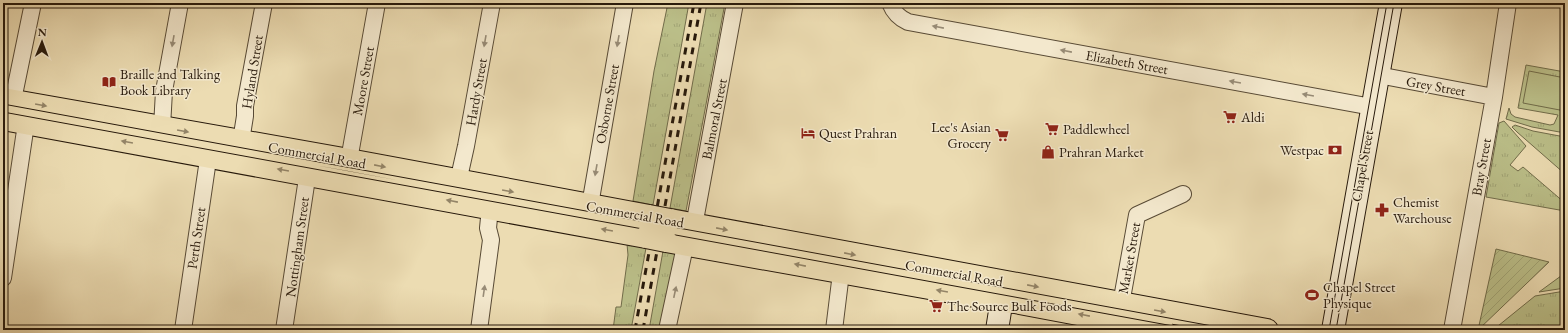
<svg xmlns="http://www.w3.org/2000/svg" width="1568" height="333" font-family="'EB Garamond',serif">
<defs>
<pattern id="grass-tufts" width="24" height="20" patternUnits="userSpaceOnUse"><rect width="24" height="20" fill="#bbbf89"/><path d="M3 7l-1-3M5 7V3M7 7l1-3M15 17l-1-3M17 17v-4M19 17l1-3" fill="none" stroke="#a1a475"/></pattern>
<pattern id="garden-furrows" width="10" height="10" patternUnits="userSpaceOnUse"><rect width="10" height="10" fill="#bbbf89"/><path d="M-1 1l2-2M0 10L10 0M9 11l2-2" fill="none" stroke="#a1a475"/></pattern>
</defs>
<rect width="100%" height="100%" fill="#ecdcb2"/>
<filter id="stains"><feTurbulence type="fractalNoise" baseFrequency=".005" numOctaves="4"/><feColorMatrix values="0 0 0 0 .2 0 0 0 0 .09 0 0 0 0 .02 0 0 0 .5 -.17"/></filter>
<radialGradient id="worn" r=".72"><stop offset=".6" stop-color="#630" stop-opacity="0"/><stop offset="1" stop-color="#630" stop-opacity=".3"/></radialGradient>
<!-- grass -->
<path fill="url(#grass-tufts)" stroke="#716c4a" d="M668 3H689L653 205 633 201 654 71Z
M707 3H725L686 211 670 208Z
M1526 65 1565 72V133L1532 127 1506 119 1509 108 1511 114 1515 117 1550 125 1554 124 1558 115 1518 108Z
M1504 121 1526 146 1510 165 1518 171 1523 167 1565 203V211L1486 197 1499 123Z
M1515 125 1533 131 1565 137V174L1517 132 1512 127Z
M627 244 646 248 631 330H613L616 307H621L628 255Z
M663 251 678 253 662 330H649Z
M1565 273V288L1539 292Z
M1565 291V330H1493L1535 296Z"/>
<!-- garden -->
<path fill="url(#garden-furrows)" stroke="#716c4a" d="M1496 249 1549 262 1478 330Z"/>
<!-- pitch -->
<path fill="#bbbf89" stroke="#716c4a" d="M1529 71 1565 78V111L1523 103Z"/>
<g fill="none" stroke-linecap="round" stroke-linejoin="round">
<!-- street casing -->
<g stroke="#584a35" stroke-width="18">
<path id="street" d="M890 3C894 13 899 18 908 22L1372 107
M1378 75 1494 97
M13 100 33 3
M162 127 164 91 180 3
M241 141 245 116V106L264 3
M349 160 377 3
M458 182 466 146 492 3
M590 205 625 3
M3 278 26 124
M1121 304 1137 215 1183 194
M183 330 210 146
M284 330 309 165
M479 330 491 240 488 228 490 208
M667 330 684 251 696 215 735 3
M834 330 841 273
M1452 330 1494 97 1508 3"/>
</g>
<!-- secondary casing -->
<g stroke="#27190b" stroke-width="24">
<path id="secondary" d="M997 330 1003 292
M1333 330 1391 3"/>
</g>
<!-- primary casing -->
<g stroke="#27190b" stroke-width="24">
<path id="primary" d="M3 99 349 160 649 216
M3 119 646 237
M670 220 1267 330
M666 241 1002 301 1015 302 1163 330"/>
</g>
<!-- street -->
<use href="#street" stroke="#f3e8cd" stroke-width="16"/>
<!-- secondary -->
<use href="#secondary" stroke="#f3e8cd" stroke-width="22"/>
<!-- primary -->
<use href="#primary" stroke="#ecdcb2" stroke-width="22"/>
<!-- tram -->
<path stroke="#27190b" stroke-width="1" d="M3 104 1234 330
M3 112 1195 330
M1329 330 1387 3
M1336 330 1394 3"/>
<!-- rail -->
<path stroke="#27190b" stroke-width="3" stroke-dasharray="7 7" stroke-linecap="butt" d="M635 330 694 3
M643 330 701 3"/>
<!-- primary-bridge casing -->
<g stroke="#27190b" stroke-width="24" stroke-linecap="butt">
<path id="primary-bridge" d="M649 216 670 220
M646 237 666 241"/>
</g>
<!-- primary-bridge -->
<use href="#primary-bridge" stroke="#ecdcb2" stroke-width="22"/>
</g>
<!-- one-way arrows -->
<defs><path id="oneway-solid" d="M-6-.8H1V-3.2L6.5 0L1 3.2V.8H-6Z"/></defs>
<g fill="#978b76">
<use href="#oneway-solid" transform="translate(938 27) rotate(-169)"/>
<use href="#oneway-solid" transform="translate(173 41) rotate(100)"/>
<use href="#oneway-solid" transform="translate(485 41) rotate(100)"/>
<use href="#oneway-solid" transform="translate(618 41) rotate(100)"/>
<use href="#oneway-solid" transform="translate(1066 51) rotate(-169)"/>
<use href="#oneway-solid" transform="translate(1235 82) rotate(-170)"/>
<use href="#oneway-solid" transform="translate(1308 95) rotate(-170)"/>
<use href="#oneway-solid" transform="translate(596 170) rotate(100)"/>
<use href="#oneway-solid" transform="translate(484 291) rotate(-82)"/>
<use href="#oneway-solid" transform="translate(675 292) rotate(-78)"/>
</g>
<g fill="#938467">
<use href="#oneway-solid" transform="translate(41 105) rotate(10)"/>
<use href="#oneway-solid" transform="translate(183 131) rotate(10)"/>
<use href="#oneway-solid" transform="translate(127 142) rotate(-170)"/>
<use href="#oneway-solid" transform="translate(380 166) rotate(11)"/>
<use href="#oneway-solid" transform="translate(283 170) rotate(-170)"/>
<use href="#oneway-solid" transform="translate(508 191) rotate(10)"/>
<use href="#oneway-solid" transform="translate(452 201) rotate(-169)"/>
<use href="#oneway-solid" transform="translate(722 229) rotate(11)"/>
<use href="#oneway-solid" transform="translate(607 230) rotate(-170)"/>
<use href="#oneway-solid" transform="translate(850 254) rotate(11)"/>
<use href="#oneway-solid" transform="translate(800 265) rotate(-169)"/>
<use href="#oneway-solid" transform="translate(1033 286) rotate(11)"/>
<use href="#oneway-solid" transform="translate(942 291) rotate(-170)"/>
<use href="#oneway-solid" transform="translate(1160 311) rotate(10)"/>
<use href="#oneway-solid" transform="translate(1084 315) rotate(-169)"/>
</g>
<!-- icons -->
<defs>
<g id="library-bare" transform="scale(1.08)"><path d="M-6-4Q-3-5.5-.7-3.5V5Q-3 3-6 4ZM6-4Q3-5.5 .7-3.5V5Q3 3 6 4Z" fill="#8f2418" stroke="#f3e8cd" stroke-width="2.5" paint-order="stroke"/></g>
<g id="supermarket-bare" transform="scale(1.08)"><path d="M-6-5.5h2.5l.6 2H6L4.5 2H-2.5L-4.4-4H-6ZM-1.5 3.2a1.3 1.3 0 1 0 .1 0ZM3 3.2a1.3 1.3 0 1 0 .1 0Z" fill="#8f2418" stroke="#f3e8cd" stroke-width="2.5" paint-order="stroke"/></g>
<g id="hotel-bare" transform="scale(1.08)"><path d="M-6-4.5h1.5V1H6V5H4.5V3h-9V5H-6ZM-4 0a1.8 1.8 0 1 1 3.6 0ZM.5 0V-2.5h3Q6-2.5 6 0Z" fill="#8f2418" stroke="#f3e8cd" stroke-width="2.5" paint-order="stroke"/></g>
<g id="bank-bare" transform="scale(1.08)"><path d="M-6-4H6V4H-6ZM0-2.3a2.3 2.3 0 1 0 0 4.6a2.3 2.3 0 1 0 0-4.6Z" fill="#8f2418" stroke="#f3e8cd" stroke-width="2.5" paint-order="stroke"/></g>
<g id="shop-bare" transform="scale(1.08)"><path d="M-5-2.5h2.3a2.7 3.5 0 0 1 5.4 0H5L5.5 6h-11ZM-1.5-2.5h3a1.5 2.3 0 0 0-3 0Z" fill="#8f2418" stroke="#f3e8cd" stroke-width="2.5" paint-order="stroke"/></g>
<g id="pharmacy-bare" transform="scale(1.08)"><path d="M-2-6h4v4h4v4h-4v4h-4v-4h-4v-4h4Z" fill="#8f2418" stroke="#f3e8cd" stroke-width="2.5" paint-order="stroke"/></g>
<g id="stadium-bare" transform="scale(1.08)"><path d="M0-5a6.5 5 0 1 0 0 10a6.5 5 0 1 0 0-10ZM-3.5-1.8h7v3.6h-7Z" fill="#8f2418" stroke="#f3e8cd" stroke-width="2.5" paint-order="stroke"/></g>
</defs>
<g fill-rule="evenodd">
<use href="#library-bare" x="109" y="82"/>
<use href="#supermarket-bare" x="1230" y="117"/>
<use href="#supermarket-bare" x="1052" y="129"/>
<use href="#hotel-bare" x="808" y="133"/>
<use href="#supermarket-bare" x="1002" y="135"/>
<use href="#bank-bare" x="1335" y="150"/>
<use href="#shop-bare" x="1048" y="152"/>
<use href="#pharmacy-bare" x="1382" y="210"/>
<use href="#stadium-bare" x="1312" y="295"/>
<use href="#supermarket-bare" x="936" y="306"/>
</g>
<g text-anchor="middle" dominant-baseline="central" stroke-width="3" stroke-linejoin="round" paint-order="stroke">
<!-- street labels -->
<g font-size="14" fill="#27190b" stroke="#f3e8cd">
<text transform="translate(1127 62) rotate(10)">Elizabeth Street</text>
<text transform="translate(252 72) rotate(-81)">Hyland Street</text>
<text transform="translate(363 81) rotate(-80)">Moore Street</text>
<text transform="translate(1436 86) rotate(10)">Grey Street</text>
<text transform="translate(476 92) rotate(-80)">Hardy Street</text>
<text transform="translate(607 104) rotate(-80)">Osborne Street</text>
<text transform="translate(714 119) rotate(-79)">Balmoral Street</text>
<text transform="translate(317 155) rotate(10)">Commercial Road</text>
<text transform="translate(1362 166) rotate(-80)">Chapel Street</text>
<text transform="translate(1481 167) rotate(-80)">Bray Street</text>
<text transform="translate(635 214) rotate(10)">Commercial Road</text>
<text transform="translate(196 238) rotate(-82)">Perth Street</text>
<text transform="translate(297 247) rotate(-82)">Nottingham Street</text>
<text transform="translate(1129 258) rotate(-80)">Market Street</text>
<text transform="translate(954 273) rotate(10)">Commercial Road</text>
</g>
<!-- poi labels -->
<g font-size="14" fill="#27190b" stroke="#f3e8cd" text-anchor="start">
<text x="120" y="74">Braille and Talking<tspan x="120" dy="16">Book Library</tspan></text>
<text x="1241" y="117">Aldi</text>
<text x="991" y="127" text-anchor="end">Lee's Asian<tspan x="991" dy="16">Grocery</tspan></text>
<text x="1063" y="129">Paddlewheel</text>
<text x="819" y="133">Quest Prahran</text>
<text x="1324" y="150" text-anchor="end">Westpac</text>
<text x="1059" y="152">Prahran Market</text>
<text x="1393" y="202">Chemist<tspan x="1393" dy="16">Warehouse</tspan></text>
<text x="1323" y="287">Chapel Street<tspan x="1323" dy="16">Physique</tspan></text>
<text x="947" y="306">The Source Bulk Foods</text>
</g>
</g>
<!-- margin -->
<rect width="1568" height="333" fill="none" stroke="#ecdcb2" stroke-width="16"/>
<rect x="4" y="4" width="1560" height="325" fill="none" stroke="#27190b" stroke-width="2"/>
<rect x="8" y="8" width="1552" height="317" fill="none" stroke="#27190b"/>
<!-- north arrow -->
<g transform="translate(42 42) rotate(1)" stroke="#f3e8cd" stroke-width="3" paint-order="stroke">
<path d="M0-3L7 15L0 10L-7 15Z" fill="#27190b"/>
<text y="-6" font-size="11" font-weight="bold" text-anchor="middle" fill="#27190b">N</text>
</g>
<rect width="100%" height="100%" filter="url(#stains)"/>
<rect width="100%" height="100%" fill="url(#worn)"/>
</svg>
